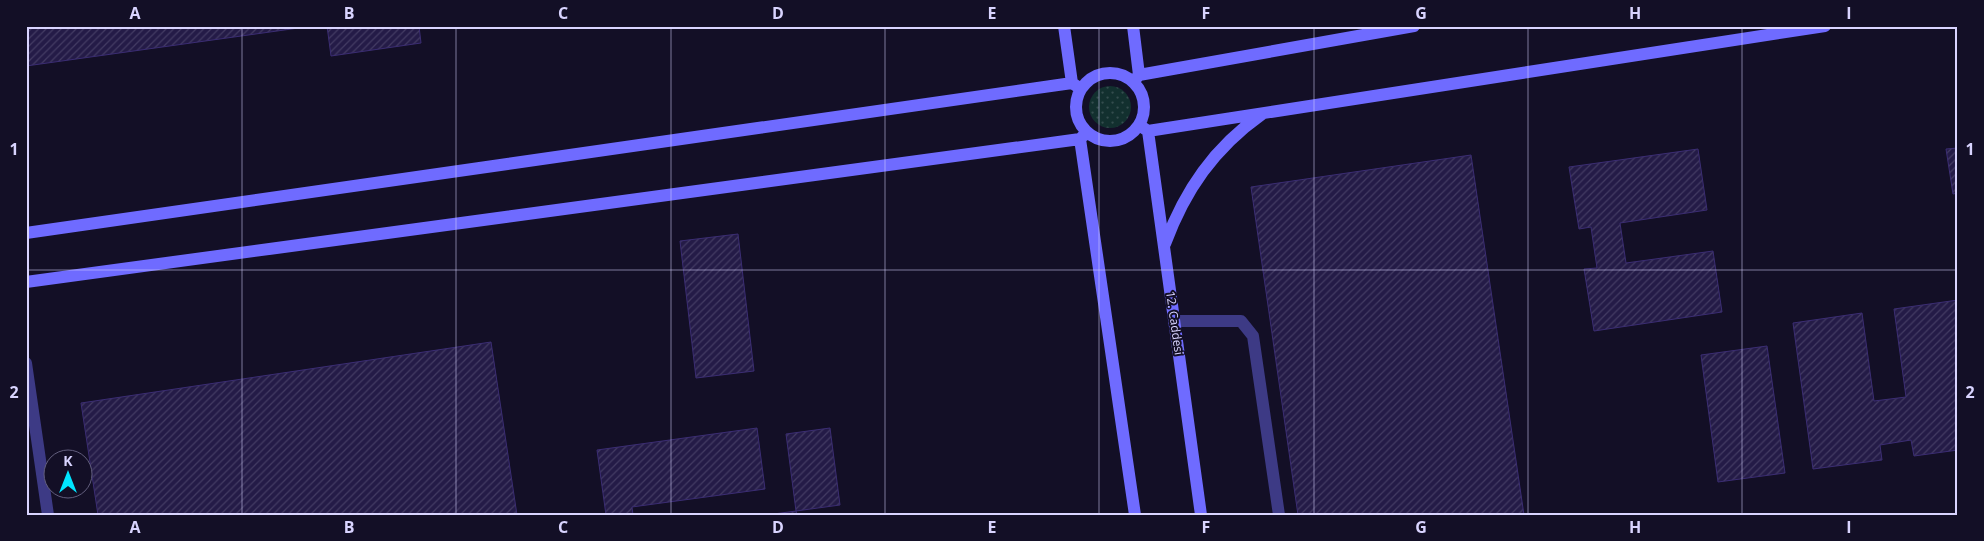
<svg xmlns="http://www.w3.org/2000/svg" width="1984" height="541" font-family="'Open Sans',sans-serif">
<defs>
<pattern id="grass-dots" width="8" height="8" patternUnits="userSpaceOnUse" patternTransform="scale(1.25)"><rect width="8" height="8" fill="#12302f"/><path d="M2 2h.1M6 6h.1" fill="none" stroke="#344d4e" stroke-width="1.8" stroke-linecap="round"/></pattern>
<pattern id="building-hatch" width="6" height="6" patternUnits="userSpaceOnUse" patternTransform="scale(1.25)"><rect width="6" height="6" fill="#241b47"/><path d="M-1 1l2-2M0 6l6-6M5 7l2-2" fill="none" stroke="#433b63"/></pattern>
</defs>
<rect width="100%" height="100%" fill="#130f26"/>
<!-- grass -->
<path fill="url(#grass-dots)" d="M1089 107a21 21 0 1 1 42 0a21 21 0 1 1-42 0Z"/>
<!-- building -->
<path fill="url(#building-hatch)" stroke="#3b2d73" d="M26 26H313L26 66Z
M327 26H419L421 43 331 56Z
M1958 148V193L1953 194 1946 149Z
M1698 149 1707 210 1620 223 1626 263 1713 251 1722 312 1594 331 1584 269 1597 268 1591 227 1579 229 1569 167Z
M1471 155 1524 515H1298L1251 187Z
M738 234 754 371 696 378 680 241Z
M1958 300V450L1914 456 1911 440 1880 445 1882 460 1813 469 1793 323 1862 313 1874 401 1906 397 1894 309Z
M491 342 517 515H98L81 403Z
M1767 346 1785 473 1718 482 1701 355Z
M757 428 765 489 632 507 633 515H606L597 450Z
M830 428 840 505 796 511 786 434Z
M796 511 797 515H766Z"/>
<g fill="none" stroke-linecap="round" stroke-linejoin="round">
<!-- lane -->
<path stroke="#3d3a85" stroke-width="12" d="M1174 321H1241L1253 336 1279 515"/>
<!-- street -->
<path stroke="#3d3a85" stroke-width="12" d="M26 363 48 515"/>
<!-- secondary -->
<path stroke="#6f6bff" stroke-width="12" d="M1064 26 1072 83
M1133 26 1139 75
M1076 107a34 34 0 1 1 68 0a34 34 0 1 1-68 0Z
M1133 82 1139 75 1414 26
M1139 125 1148 131 1825 26
M1148 131 1201 515
M1080 139 1135 515
M26 233 1072 83 1081 89
M1165 244C1185 190 1214 148 1262 114
M26 282 1080 139 1087 132"/>
</g>
<!-- grid -->
<path fill="none" stroke="#d9d4ff" stroke-width="1" stroke-opacity="0.55" d="M242 26V515M456 26V515M671 26V515M885 26V515M1099 26V515M1314 26V515M1528 26V515M1742 26V515M26 270H1958"/>
<g text-anchor="middle" dominant-baseline="central" stroke-width="4" stroke-linejoin="round" paint-order="stroke">
<!-- street labels -->
<g font-size="12" fill="#d9d4ff" stroke="#130f26">
<text transform="translate(1175 323) rotate(82)">12. Caddesi</text>
</g>
</g>
<!-- border -->
<rect width="1984" height="541" fill="none" stroke="#130f26" stroke-width="55"/>
<!-- north arrow -->
<g transform="translate(68 474)"><circle r="24" fill="#130f26" stroke="#625e7d"/>
<path d="M0-4L9 19L0 12L-9 19Z" fill="#00e5ff"/>
<text y="-8" font-size="14" font-weight="bold" text-anchor="middle" fill="#d9d4ff">K</text>
</g>
<rect x="28" y="28" width="1928" height="486" fill="none" stroke="#d9d4ff" stroke-width="2"/>
<g font-size="16" text-anchor="middle" font-weight="bold" fill="#d9d4ff">
<text x="135" y="19">A</text>
<text x="349" y="19">B</text>
<text x="563" y="19">C</text>
<text x="778" y="19">D</text>
<text x="992" y="19">E</text>
<text x="1206" y="19">F</text>
<text x="1421" y="19">G</text>
<text x="1635" y="19">H</text>
<text x="1849" y="19">I</text>
<text x="14" y="155">1</text>
<text x="1970" y="155">1</text>
<text x="14" y="398">2</text>
<text x="1970" y="398">2</text>
<text x="135" y="533">A</text>
<text x="349" y="533">B</text>
<text x="563" y="533">C</text>
<text x="778" y="533">D</text>
<text x="992" y="533">E</text>
<text x="1206" y="533">F</text>
<text x="1421" y="533">G</text>
<text x="1635" y="533">H</text>
<text x="1849" y="533">I</text>
</g>
</svg>
